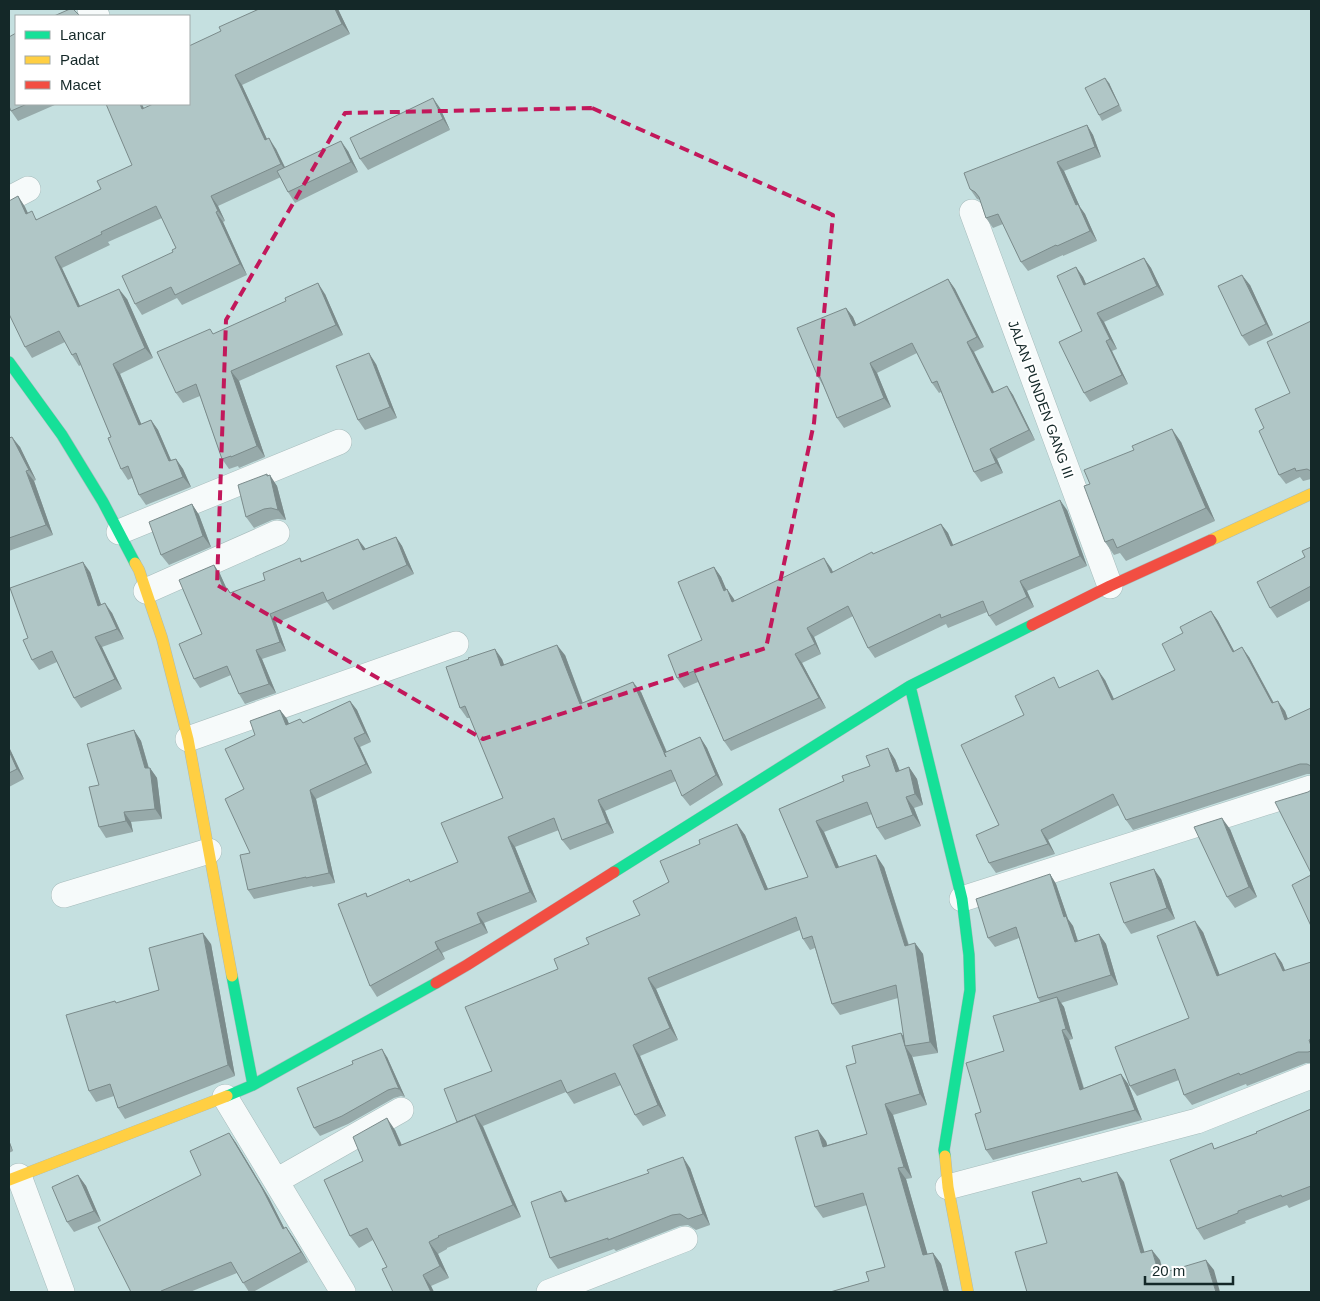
<svg xmlns="http://www.w3.org/2000/svg" width="1320" height="1301" font-family="Helvetica,sans-serif">
<rect width="100%" height="100%" fill="#c5e0e0"/>
<g fill="none" stroke-linecap="round" stroke-linejoin="round">
<!-- street casing -->
<g stroke="#a7bcbc" stroke-width="26">
<path id="street" d="M90 9 97 16
M9 199 28 189
M972 212 1110 586
M119 532 339 442
M146 591 277 533
M188 739 456 644
M64 895 209 851
M962 899 1311 788
M225 1097 343 1292
M19 1176 62 1292
M276 1181 401 1110
M948 1187 1197 1121 1311 1076
M549 1292 685 1239"/>
</g>
<!-- fast casing -->
<g stroke="#a7bcbc" stroke-width="12">
<path id="fast" d="M9 362 62 435 103 502 135 563
M910 686 962 899 969 955 970 990 944 1150 945 1156
M614 872 910 686 1032 625
M232 976 253 1085
M227 1096 253 1085 436 983"/>
</g>
<!-- slow casing -->
<g stroke="#a7bcbc" stroke-width="12">
<path id="slow" d="M1211 540 1311 494
M135 563 139 570 162 638 188 739 232 976
M945 1156 948 1187 968 1292
M9 1180 227 1096"/>
</g>
<!-- jam casing -->
<g stroke="#a7bcbc" stroke-width="12">
<path id="jam" d="M1032 625 1110 586 1211 540
M436 983 467 965 614 872"/>
</g>
<!-- street -->
<use href="#street" stroke="#f6fafa" stroke-width="25"/>
<!-- fast -->
<use href="#fast" stroke="#16e098" stroke-width="11"/>
<!-- slow -->
<use href="#slow" stroke="#ffcf43" stroke-width="11"/>
<!-- jam -->
<use href="#jam" stroke="#f24e42" stroke-width="11"/>
</g>
<!-- wall -->
<path fill="#97aaaa" d="M259 9H338L350 34 242 85 267 139 276 149 285 167 348 151 358 172 295 203 288 192 281 177 218 206 225 221 223 222 247 275 182 305 177 298 142 315 135 304 176 248 162 218 108 242 110 245 62 268 80 306 127 299 153 358 120 374 141 424 151 420 158 430 171 460 176 459 183 469 191 487 146 505 139 495 132 478 128 480 121 469 111 437 81 365 79 366 72 355 65 342 32 358 25 347 18 196 25 207 28 213 38 220 101 189 132 165 144 108 189 104 221 31Z
M1109 83 1122 111 1102 121 1099 115Z
M16 104H57L18 121 11 111Z
M440 108 450 130 368 170 360 159Z
M1087 125 1093 135 1101 157 1064 171 1080 207 1085 214 1097 241 1063 256V255L1028 271 1021 262 1003 224 993 228 986 218 980 200 977 199 970 189Z
M1144 258 1151 268 1164 295 1104 322 1117 349 1112 351 1128 384 1090 402 1084 393 1082 331 1076 267 1083 277 1086 284Z
M948 279 955 289 984 347 974 352 994 392 1007 386 1013 395 1035 440 997 459 1003 473 981 482 974 472 941 392 939 393 932 383 917 353 877 373 891 407 844 428 837 418 824 387 818 377 846 308 853 317 856 325Z
M1250 285 1273 335 1249 346 1242 336Z
M325 294 343 335 239 381 265 457 239 468 238 466 229 469 222 459 200 396 183 403 176 393 214 334Z
M1311 321V479L1303 481 1300 477 1286 484 1279 475 1264 428 1290 393Z
M376 364 397 418 365 430 358 420Z
M9 438 20 447 36 480 34 481 53 535 9 551Z
M1181 442 1215 521 1126 561 1120 553 1114 555 1105 542Z
M268 476 277 486 286 520 278 519 272 520 254 528 246 517Z
M192 504 199 515 211 547 169 565 161 555Z
M1067 510 1087 566 1027 591 1034 607 996 626 989 616 987 612 948 628 946 624 875 658 868 648 853 616 814 637 821 654 802 663 826 708 731 751 724 741 698 682 684 688 677 678 702 640 714 567 721 577 726 590 735 601 831 568 833 572 941 524 948 533 953 546Z
M396 537 402 546 414 574 333 610 327 602 276 623 286 651 262 659 276 693 245 704 239 694 231 675 200 688 194 679 214 565 220 574 226 588 231 593 265 580 300 558 302 561 365 548V549Z
M1311 547V600L1277 618 1270 608Z
M90 572 101 605 112 613 124 639 102 647 122 689 81 708 74 698 57 662 39 670 32 660 28 638Z
M1211 611 1218 621 1234 651 1249 657 1274 703 1285 711 1288 719 1311 708V774H1307L1133 830 1126 820 1119 805 1048 840 1055 854 996 873 989 863 999 825 1024 715 1061 687 1105 680 1114 699 1175 670 1183 633Z
M565 655 583 703 641 692 667 752 700 737 707 748 723 785 690 806 682 796 676 781 605 811 614 833 570 850 562 840 559 830 515 847 537 902 484 923 488 933 442 953 445 959 377 997 370 986 366 893 368 897 411 882 458 862 503 798 470 718H467L460 708 502 659 504 665Z
M350 701 357 710 371 742 360 747 372 773 316 799 335 883 313 887 312 886 254 899 248 890 250 853 244 789 255 735 280 710 287 719 289 724 300 719 303 723Z
M134 730 141 741 149 768H150L157 778 162 819 131 822 133 832 106 838 99 827V785Z
M9 747 24 779 9 787Z
M895 759 900 771 909 767 917 779 923 805 914 808 921 826 885 840 877 828 872 814 824 832 839 867H884L909 945 915 943 923 954 938 1053 913 1057 912 1056 927 1105 893 1115 912 1178 906 1179 927 1254 933 1253 941 1264 949 1292H830L869 1281 885 1267 867 1205 823 1218 815 1207 826 1141 827 1145 867 1134 856 1063 901 1033 904 1037 898 998 840 1015 832 1004 815 948 810 950 803 939 800 930 656 989 678 1040 640 1056 666 1116 643 1126 635 1115 621 1085 574 1104 566 1092 483 1126 521 1217 447 1248V1249L438 1254 449 1278 431 1286 434 1292H393L387 1267 373 1240 359 1248 350 1236 363 1161 395 1130 402 1145 457 1122 492 1071 558 969 589 944 640 915 700 844 737 824 745 835 768 889 808 877 779 809Z
M1230 829 1257 897 1235 908 1227 897Z
M1050 874 1056 884 1068 919 1073 926 1078 941 1099 934 1106 944 1118 985 1061 1003 1064 1007 1073 1039 1069 1040 1084 1088 1121 1074 1128 1084 1142 1120 993 1160 986 1150 981 1112 1004 1051 1040 1002 1038 998 1019 938 995 947 988 938Z
M1161 879 1175 919 1131 934 1124 923Z
M1203 932 1219 975 1275 953 1282 963 1285 971 1311 962V1063H1306L1247 1086 1246 1084 1192 1105 1184 1095 1179 1080 1137 1096 1130 1086 1189 1018Z
M211 944 235 1076 125 1119 118 1108 114 1096 96 1102 89 1091 117 1003 159 990Z
M387 1057 405 1097 401 1096 394 1098 348 1124 320 1136 314 1128Z
M1311 1109V1199L1289 1208 1287 1205 1245 1221 1246 1223 1204 1240 1197 1229 1215 1149 1257 1133Z
M229 1133 236 1143 269 1198 284 1228 286 1227 293 1237 308 1262 253 1292H249L237 1273 190 1292H131L201 1175Z
M9 1140 13 1151 9 1153Z
M690 1168 710 1225 696 1230 688 1225 680 1226 616 1251 614 1249 558 1269 550 1258 561 1191 568 1201Z
M78 1175 86 1186 101 1221 74 1232 67 1222Z"/>
<!-- shaded-wall -->
<path fill="#7b8b8b" d="M335 9H338L350 34 342 24Z
M235 75 242 85 272 150 265 140Z
M1105 78 1109 83 1122 111 1119 105Z
M433 98 440 108 450 130 443 119Z
M140 104H142L149 119 142 109Z
M1087 125 1093 135 1101 157 1095 147Z
M269 138 276 149 288 174 281 164Z
M341 141 348 151 358 172 351 162Z
M1057 162 1064 171 1080 207 1085 214 1097 241 1090 231 1076 205Z
M18 196 25 207 33 225 26 214Z
M211 196 218 206 225 221 218 211Z
M216 212 223 222 247 275 240 264Z
M55 257 62 268 85 317 78 307Z
M1144 258 1151 268 1164 295 1157 286Z
M1076 267 1083 277 1091 295 1084 285Z
M1242 275 1250 285 1273 335 1266 324Z
M948 279 955 289 984 347 977 337Z
M318 283 325 294 343 335 336 325Z
M119 289 127 299 153 358 145 348Z
M846 308 853 317 861 335 854 326Z
M1097 313 1104 322 1117 349 1110 339Z
M1106 341 1112 351 1128 384 1122 375Z
M967 342 974 352 999 402 992 393Z
M369 353 376 364 397 418 390 407Z
M870 363 877 373 891 407 884 398Z
M113 364 120 374 146 435 139 425Z
M231 371 239 381 265 457 257 446Z
M1007 386 1013 395 1035 440 1029 430Z
M151 420 158 430 176 472 169 461Z
M1172 429 1181 442 1215 521 1206 508Z
M12 437 20 447 36 480 29 470Z
M990 449 997 459 1003 473 996 463Z
M176 459 183 469 191 487 183 477Z
M26 471 34 481 53 535 46 525Z
M267 474 271 480 270 475 277 486 286 520 278 510Z
M1060 500 1067 510 1087 566 1080 556Z
M192 504 199 515 211 547 203 536Z
M941 524 948 533 958 556 951 546Z
M396 537 402 546 414 574 407 565Z
M358 539 365 548 370 559 363 550Z
M824 558 831 568 838 583 831 573Z
M83 562 90 572 105 616 98 606Z
M214 565 220 574 231 598 224 589Z
M714 567 721 577 731 600 724 591Z
M1020 581 1027 591 1034 607 1027 597Z
M727 589 734 599 739 612 732 602Z
M105 603 112 613 124 639 117 629Z
M1211 611 1218 621 1240 662 1233 652Z
M270 614 276 623 286 651 280 642Z
M807 628 814 637 821 654 815 644Z
M95 637 102 647 122 689 115 679Z
M557 645 565 655 587 715 580 704Z
M1242 647 1249 657 1279 713 1272 703Z
M495 649 502 659 508 676 501 666Z
M256 650 262 659 276 693 269 684Z
M795 654 802 663 826 708 819 698Z
M1098 670 1105 680 1119 710 1112 700Z
M633 682 641 692 673 767 666 757Z
M350 701 357 710 371 742 365 733Z
M1278 701 1285 711 1292 730 1285 720Z
M280 710 287 719 293 734 286 725Z
M134 730 141 741 150 773V768L157 778 162 819 155 809 145 768Z
M700 737 707 748 723 785 716 775Z
M354 738 360 747 372 773 366 764Z
M9 747 24 779 17 769 9 751Z
M888 748 895 759 904 783 896 772Z
M909 767 917 779 923 805 915 794Z
M310 790 316 799 335 883 329 873Z
M906 797 914 808 921 826 913 815Z
M598 800 605 811 614 833 607 823Z
M124 812 131 822 133 832 126 821Z
M1222 818 1230 829 1257 897 1249 887Z
M816 821 824 832 844 879 836 868Z
M737 824 745 835 773 901 765 890Z
M1041 830 1048 840 1055 854 1048 844Z
M508 837 515 847 537 902 530 892Z
M876 855 884 867 912 957 905 946Z
M1154 869 1161 879 1175 919 1167 908Z
M1050 874 1056 884 1068 919 1073 926 1081 951 1075 942 1064 917Z
M477 913 484 923 488 933 481 923Z
M1195 921 1203 932 1224 986 1217 976Z
M203 933 211 944 235 1076 228 1065Z
M1099 934 1106 944 1118 985 1111 975Z
M435 942 442 953 445 959 438 949Z
M915 943 923 954 938 1053 930 1042Z
M1275 953 1282 963 1290 982 1283 971Z
M648 978 656 989 678 1040 670 1028Z
M1057 997 1064 1007 1073 1039 1066 1029Z
M1062 1030 1069 1040 1087 1100 1080 1090Z
M901 1033 909 1045 905 1046 912 1056 927 1105 920 1094Z
M633 1045 640 1056 666 1116 658 1105Z
M382 1049 387 1057 405 1097 399 1089Z
M1121 1074 1128 1084 1142 1120 1135 1110Z
M885 1104 893 1115 912 1178 904 1167Z
M475 1115 483 1127 521 1217 513 1205Z
M387 1118 395 1130 407 1158 399 1146Z
M818 1130 826 1141 831 1158 823 1147Z
M229 1133 236 1143 269 1198 290 1239 283 1229Z
M9 1140 13 1151 9 1144Z
M683 1157 690 1168 710 1225 703 1214Z
M898 1168 906 1179 931 1266 923 1255Z
M1117 1172 1124 1182 1148 1264 1141 1253Z
M78 1175 86 1186 101 1221 94 1211Z
M561 1191 568 1202H565Z
M286 1227 293 1237 308 1262 301 1252Z
M429 1242 438 1254 449 1278 440 1266Z
M1152 1250 1160 1260 1167 1284 1159 1274Z
M933 1253 941 1264 949 1292H944Z
M1206 1260 1214 1270 1220 1292H1216Z
M423 1275 431 1286 434 1292H431Z"/>
<!-- building -->
<path fill="#b0c6c6" stroke="#7b8b8b" d="M70 9H73L80 16H54Z
M259 9H335L342 24 235 75 265 140 269 138 281 164 211 196 218 211 216 212 240 264 175 295 171 287 135 304 122 276 173 252 172 250 176 248 156 206 101 232 102 234 55 257 78 307 119 289 145 348 113 364 139 425 151 420 169 461 176 459 183 477 139 495 128 466 121 469 108 438 111 437 76 353 72 355 59 331 25 347 9 314V201L18 196 26 214 32 211 36 220 101 189 97 181 132 165 106 104H140L142 109 153 104H189V46L221 31 219 27Z
M16 33V104H27L11 111 9 106V37Z
M1105 78 1119 105 1099 115 1085 88Z
M433 98 443 119 360 159 350 138Z
M1087 125 1095 147 1057 162 1076 205 1078 204 1090 231 1057 246 1056 245 1021 262 998 214 986 218 979 197 975 192 970 189 964 173Z
M341 141 351 162 288 192 277 171Z
M1144 258 1157 286 1097 313 1110 339 1106 341 1122 375 1084 393 1059 342 1082 331 1057 276 1076 267 1084 285Z
M1242 275 1266 324 1242 336 1218 286Z
M948 279 977 337 967 342 992 393 1007 386 1029 430 990 449 996 463 974 472 937 381 932 383 912 343 870 363 884 398 837 418 820 377H818L797 328 846 308 854 326Z
M318 283 336 325 231 371 257 446 231 457V456L222 459 196 384 176 393 157 352 210 329 213 334 286 301 285 298Z
M1311 321V471L1307 469 1296 471 1295 468 1279 475 1259 431 1264 428 1255 409 1290 393 1267 342Z
M369 353 390 407 358 420 336 366Z
M1172 429 1206 508 1117 548 1113 539 1105 542 1084 486 1090 484 1084 470 1134 450 1132 446Z
M12 437 29 470 26 471 46 525 9 538V438Z
M267 474V476L270 475 278 510 271 508 264 509 246 517 238 485Z
M1060 500 1080 556 1020 581 1027 597 989 616 983 601 941 618 940 614 868 648 848 606 807 628 815 644 795 654 819 698 724 741 694 671 677 678 668 655 702 640 678 582 714 567 724 591 727 589 732 602 824 558 831 573 872 552 873 554 941 524 951 546Z
M192 504 203 536 161 555 149 522Z
M396 537 407 565 327 601 323 592 270 614 280 642 256 650 269 684 239 694 227 666 194 679 179 644 202 634 179 580 214 565 224 589 227 588 230 593 265 580 263 573 300 558 301 562 358 539 363 550Z
M1311 547V586L1270 608 1257 582 1305 557 1302 551Z
M83 562 98 606 105 603 117 629 95 637 115 679 74 698 52 651 32 660 23 640 28 638 10 588Z
M1211 611 1233 652 1242 647 1272 703 1278 701 1285 720 1311 708V766L1307 764H1300L1126 820 1113 794 1041 830 1048 844 989 863 976 835 999 825 961 745 1024 715 1015 696 1054 677 1059 688 1098 670 1112 700 1175 670 1162 644 1183 633 1180 627Z
M557 645 580 704 633 682 666 757 664 753 700 737 716 775 682 796 671 770 598 800 607 823 562 840 554 818 508 837 530 892 477 913 481 923 435 942 438 949 370 986 338 904 366 893 367 897 409 879 410 882 458 862 441 823 503 798 465 706 460 708 446 667 469 659 468 658 495 649 501 666Z
M350 701 365 733 354 738 366 764 310 790 329 873 306 878V877L248 890 240 855 250 853 225 799 244 789 225 749 255 735 250 721 280 710 286 725 300 719 303 723Z
M134 730 145 768H150L155 809 124 812 126 821 99 827 89 787 99 785 87 744Z
M888 748 896 772 909 767 915 794 906 797 913 815 877 828 867 802 816 821 836 868 876 855 905 946 915 943 930 1042 905 1046 896 985 832 1004 812 936 803 939 796 917 648 978 670 1028 633 1045 658 1105 635 1115 615 1073 567 1093 561 1080 457 1122 444 1089 492 1071 465 1007 558 969 554 959 589 944 586 938 640 915 633 901 669 882 660 861 700 844 699 840 737 824 765 890 808 877 779 809 844 781 842 776 870 766 866 756Z
M9 751 17 769 9 773Z
M1311 790V873L1275 802 1308 792Z
M1222 818 1249 887 1227 897 1194 827Z
M1154 869 1167 908 1124 923 1110 883Z
M1050 874 1064 917 1066 916 1075 942 1099 934 1111 975 1038 998 1016 927 988 938 976 899Z
M1311 875V926L1292 885Z
M1195 921 1217 976 1275 953 1283 971 1311 962V1039L1309 1040 1311 1046V1051L1308 1052H1298L1240 1075 1239 1073 1184 1095 1175 1069 1130 1086 1115 1047 1189 1018 1157 936Z
M203 933 228 1065 118 1108 110 1084 89 1091 66 1015 115 1001 116 1003 159 990 149 948Z
M1057 997 1066 1029 1062 1030 1080 1090 1121 1074 1135 1110 986 1150 975 1114 981 1112 966 1063 1004 1051 993 1016Z
M901 1033 920 1094 885 1104 904 1167 898 1168 923 1255 933 1253 944 1292H830L869 1281 866 1272 885 1267 863 1193 815 1207 795 1137 818 1130 823 1147 867 1134 846 1066 856 1063 852 1046Z
M382 1049 399 1089 395 1088 388 1090 342 1116 314 1128 297 1088 353 1064 352 1061Z
M1311 1109V1186L1282 1197 1281 1195 1238 1211V1213L1197 1229 1170 1160 1212 1143 1214 1149 1257 1133 1256 1132Z
M475 1115 513 1205 438 1236 439 1237 429 1242 440 1266 423 1275 431 1292H393L382 1269 387 1267 367 1228 350 1236 324 1180 363 1161 353 1137 387 1118 399 1146Z
M229 1133 262 1188 283 1229 286 1227 301 1252 243 1283 231 1262 161 1291 162 1292H131L98 1227 201 1175 190 1151Z
M683 1157 703 1214 688 1219 680 1214 672 1215 608 1240V1238L550 1258 531 1202 561 1191 565 1202 649 1173 647 1170Z
M1117 1172 1141 1253 1152 1250 1159 1274 1206 1260 1216 1292H1027L1015 1252 1047 1243 1032 1192 1080 1178 1082 1182Z
M78 1175 94 1211 67 1222 52 1187Z"/>
<!-- marked area -->
<path fill="none" stroke="#c2185b" stroke-width="4" stroke-dasharray="10 6" stroke-linejoin="round" d="M592 108 833 215 814 423 766 648 483 739 217 585 226 320 345 113Z"/>
<g text-anchor="middle" dominant-baseline="central" stroke-width="4" stroke-linejoin="round" paint-order="stroke">
<!-- street labels -->
<g font-size="14" fill="#142828" stroke="#fff">
<text transform="translate(1041 399) rotate(70)">JALAN PUNDEN GANG III</text>
</g>
</g>
<!-- border -->
<rect width="1320" height="1301" fill="none" stroke="#142828" stroke-width="20"/>
<!-- legend -->
<rect x="15" y="15" width="175" height="90" fill="#ffffff" stroke="#a1a9a9"/>
<rect x="25" y="31" width="25" height="8" fill="#16e098" stroke="#a1a9a9"/>
<text x="60" y="40" font-size="15" fill="#142828">Lancar</text>
<rect x="25" y="56" width="25" height="8" fill="#ffcf43" stroke="#a1a9a9"/>
<text x="60" y="65" font-size="15" fill="#142828">Padat</text>
<rect x="25" y="81" width="25" height="8" fill="#f24e42" stroke="#a1a9a9"/>
<text x="60" y="90" font-size="15" fill="#142828">Macet</text>
<!-- scale -->
<path d="M1145 1276v8h88v-8" fill="none" stroke="#142828" stroke-width="2.5"/>
<text x="1152" y="1276" font-size="15" fill="#142828" stroke="#ffffff" stroke-width="4" paint-order="stroke">20 m</text>
</svg>
